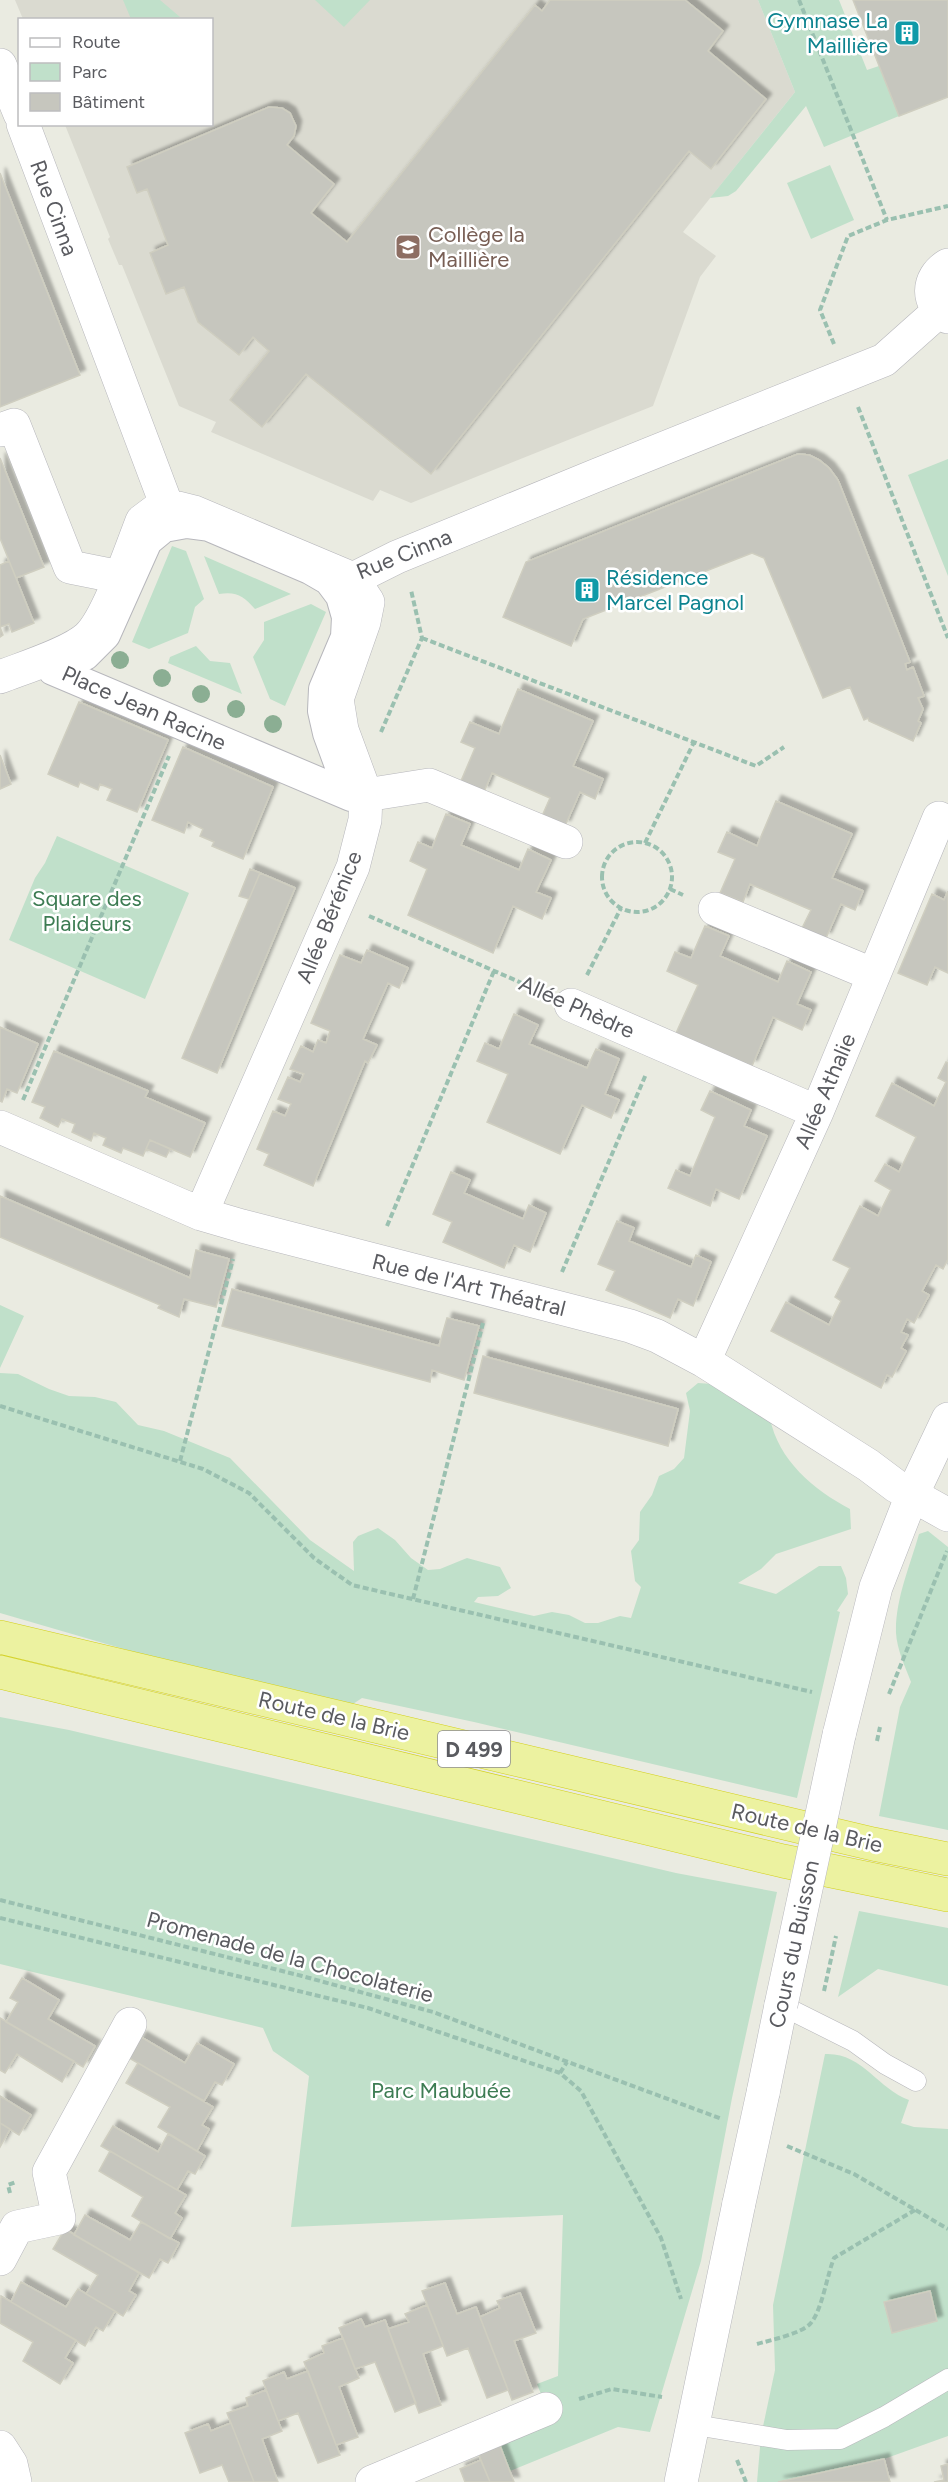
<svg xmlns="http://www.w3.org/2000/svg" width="948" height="2482" font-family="Figtree,sans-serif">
<defs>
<filter id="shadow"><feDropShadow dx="5.5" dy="-5.5" stdDeviation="1.5" flood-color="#0004"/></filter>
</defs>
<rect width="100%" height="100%" fill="#eaebe1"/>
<!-- education -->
<path fill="#dadad0" d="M15 0H758L795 92 683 232 716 256 700 277 653 406 411 503 380 490 373 501 211 432 216 422 179 406 122 265H119L108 239 110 237 65 125 212 124V20L23 19Z"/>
<!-- green -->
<path fill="#c0e0ca" d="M123 0H160L180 17 173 19H131Z
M315 0H370L344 27Z
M758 0H839L867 70 879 66 899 116 824 147 806 106 736 191 728 196 710 198 795 92Z
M830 165 854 220 811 239 787 183Z
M948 459V576L908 475Z
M172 546 186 551 204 599 195 607 188 633 149 649 132 642Z
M204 556 291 594 255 609C244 596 236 591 219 594Z
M311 604 326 612 285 706 270 699 253 657 264 640V622Z
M196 646 210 661 230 663 242 694 168 663 170 657Z
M57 836 189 893 145 999 9 940 35 878 45 863Z
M0 1305 24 1316 0 1368Z
M0 1373 18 1374 49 1389 69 1396 95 1397 116 1402 138 1425 164 1431 230 1458 310 1540 354 1571 353 1542 358 1536 378 1528 395 1540 411 1558 428 1570 440 1569 467 1558 500 1567 511 1588 498 1596 478 1597 474 1602 534 1616 552 1612 569 1615 585 1623H598L620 1616 631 1618 641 1587 635 1581 631 1551 639 1540 640 1512 652 1495 659 1476 674 1469 684 1458 690 1411 686 1393 698 1383 712 1384 726 1395 770 1418C778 1460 814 1490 850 1509L851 1529 776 1554 761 1569 738 1583 776 1594 819 1566H841L846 1578 848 1594 837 1611 840 1612 797 1798 474 1722 362 1698 350 1706 189 1668 0 1613Z
M928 1531 948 1547V1830L879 1816 900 1707 911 1682C905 1666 897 1650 896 1633 895 1600 910 1566 919 1534Z
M0 1717 69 1730 676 1873 777 1892 732 2098 701 2261 650 2432 618 2427 510 2471 499 2443 552 2422 537 2384 558 2376 563 2215 291 2227 309 2076 273 2051 263 2028 0 1964Z
M859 1911 948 1928V1986L878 1969 838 1997Z
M825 2054C862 2052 878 2089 909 2100L901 2123 914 2127 948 2129V2436L884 2459 778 2482H757L761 2436 775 2370 773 2305Z"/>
<!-- building -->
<path fill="#c6c6be" stroke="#cfcec0" stroke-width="1.5" filter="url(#shadow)" d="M550 0H685L723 31 708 51 766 99 711 169 689 151 431 474 306 374 262 427 230 400 269 351 253 337 239 355 198 322 184 287 166 294 150 253 168 245 147 189 137 193 127 167 269 107 282 108 290 113 296 126 294 136 287 145 334 184 311 213 347 242 535 5 542 11Z
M853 0H948V97L899 116Z
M0 173 80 375 0 407Z
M798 454 809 455 819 460 829 468 838 480 910 662 905 664 907 670 913 667 924 696 918 698 923 709 918 721 921 723 913 741 869 721 868 718 864 720 850 687 823 698 764 558 752 553 583 619 571 646 503 617 526 562Z
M0 458 44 567 16 578 0 538Z
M9 561 34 623 12 632 9 624 0 627 3 635 0 637V565Z
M518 689 593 721 573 766 603 779 595 799 580 792 565 826 542 816 550 798 492 773 484 792 461 781 475 748 461 742 470 722 499 734Z
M79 702 168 740 137 812 107 800 112 789 100 784 98 790 80 782 78 787 48 774Z
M183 747 273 787 243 859 212 846 214 842 200 836 203 829 188 822 184 833 152 820Z
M0 755 11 784 0 789Z
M776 801 852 834 832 878 863 891 855 910 841 904 826 938 802 928 811 910 750 884 743 902 720 893 735 859 718 852 727 832 757 846Z
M446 814 470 824 461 845 519 870 528 849 551 860 536 892 551 898 542 919 513 906 493 953 408 915 427 869 410 861 418 842 432 848Z
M250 869 260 873 249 899 239 896Z
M260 873 295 888 217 1073 182 1058Z
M948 891V973L935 967 927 985 898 973 932 894 944 900Z
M705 926 729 936 720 956 778 982 787 961 811 972 797 1004 811 1010 802 1030 773 1017 752 1066 676 1033 698 985 667 971 675 952 691 958Z
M367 950 408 968 399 988 388 983 363 1039 377 1045 368 1063 365 1061 313 1186 264 1165 269 1154 257 1149 273 1111 285 1116 291 1104 278 1099 288 1077 300 1082 304 1074 290 1069 301 1046 313 1052 318 1040 326 1043 330 1031 311 1023 340 955 361 963Z
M514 1014 538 1025 529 1044 587 1068 596 1049 619 1059 605 1094 619 1100 611 1118 582 1105 560 1154 487 1122 508 1074 477 1061 485 1043 499 1049Z
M0 1027 38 1044 17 1093 7 1089 2 1102 0 1101Z
M54 1051 148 1091 145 1097 205 1123 190 1157 150 1140 143 1156 123 1148 121 1153 103 1145 106 1138 94 1133 91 1141 72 1132 75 1124 62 1119 58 1127 40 1118 45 1107 32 1102Z
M946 1062 948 1063V1259L943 1269 936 1265 922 1291 929 1295 914 1323 907 1319 901 1332 908 1335 901 1348 906 1351 892 1377 887 1375 881 1388 771 1331 786 1302 829 1325 841 1301 835 1297 850 1268 833 1260 860 1206 878 1216 891 1190 875 1181 885 1164 899 1172 916 1137 876 1116 892 1083 934 1106 946 1082 938 1078Z
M710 1091 751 1110 744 1126 767 1136 739 1199 716 1189 710 1206 668 1188 676 1170 690 1176 715 1117 701 1110Z
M150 1140 170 1149 166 1157 146 1149Z
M451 1172 470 1180 464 1193 523 1219 529 1205 546 1213 530 1252 514 1245 504 1268 443 1242 452 1222 433 1214Z
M0 1196 190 1278 196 1250 229 1259 216 1307 184 1299 179 1317 158 1308 160 1305 0 1237Z
M617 1221 634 1228 629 1241 691 1267 696 1255 711 1262 693 1306 678 1299 670 1318 606 1290 615 1271 598 1264Z
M232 1289 439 1346 447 1318 479 1326 464 1380 432 1370 430 1382 222 1326Z
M483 1356 678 1409 668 1446 474 1393Z
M22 1978 59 2000 48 2019 95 2046 83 2067 6 2022 18 2002 10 1998Z
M0 2018 74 2061 62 2082 17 2054 5 2073 0 2070Z
M141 2037 185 2063 197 2043 234 2064 222 2085 215 2082 204 2101 129 2058Z
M138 2063 213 2107 202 2125 209 2129 197 2151 158 2127 170 2107 126 2083Z
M0 2096 31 2115 19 2135 0 2123Z
M0 2123 10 2129 0 2147Z
M113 2126 158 2152 168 2134 205 2156 195 2174 188 2171 177 2190 101 2146Z
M110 2151 186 2195 175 2213 182 2218 170 2239 132 2216 143 2197 99 2171Z
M85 2215 130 2240 141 2222 179 2243 168 2263 160 2259 149 2278 74 2235Z
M65 2229 139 2273 129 2291 136 2295 123 2316 86 2294 98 2275 53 2249Z
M21 2282 66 2307 78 2289 115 2311 103 2331 96 2327 85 2346 11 2302Z
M445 2283 457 2314 476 2307 508 2390 487 2398 468 2348 447 2356 422 2291Z
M930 2291 937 2321 892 2333 884 2302Z
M520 2293 536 2333 514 2341 533 2392 512 2400 480 2317 500 2308 497 2301Z
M1 2296 76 2340 65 2358 73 2363 60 2384 23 2361 33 2342 0 2323Z
M427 2305 443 2346 423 2354 441 2405 419 2413 388 2329 409 2322 405 2314Z
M361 2319 365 2327 385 2320 416 2403 395 2412 375 2362 355 2369 339 2328Z
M343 2338 359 2378 339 2387 358 2437 336 2445 304 2362 324 2353 322 2346Z
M308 2371 340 2455 318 2463 298 2413 278 2421 263 2381 284 2372 287 2379Z
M266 2390 282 2431 262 2439 278 2482H254L227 2413 248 2406 246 2398Z
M231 2423 254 2482H229L222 2465 200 2473 185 2433 208 2424 211 2431Z
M499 2443 514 2482H490L481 2461 478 2451Z
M884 2459 890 2482H778Z
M481 2460 490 2482H465L460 2469Z
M948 2464V2482H934L944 2480 941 2466Z"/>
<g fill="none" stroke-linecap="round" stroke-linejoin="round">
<!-- service casing -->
<g stroke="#b7b7bc" stroke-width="21">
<path id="service" d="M781 2005 853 2041 885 2064 916 2081
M695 2425 787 2440 840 2439 884 2417 948 2379"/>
</g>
<!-- pedestrian casing -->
<g stroke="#b7b7bc" stroke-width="32">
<path id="pedestrian" d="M186 523 209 526 310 569 329 580 341 596 347 617 346 637 324 689 323 711 328 733 351 796 53 670 85 655 105 635 147 541 164 527Z"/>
</g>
<!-- minor casing -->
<g stroke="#b7b7bc" stroke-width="34">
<path id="minor" d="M0 65 20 114
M23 124 168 509 178 508 194 512 353 579 397 557 597 475 884 360 939 311
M948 265C926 278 926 304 948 317
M0 430 14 425 70 567 120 577
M0 677C23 668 71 653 88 637 108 618 131 549 142 521L154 512 168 509
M366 795 429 785 566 842
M715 909 874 975
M571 1005 817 1112
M0 1127 201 1214 242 1226 630 1326 657 1336 704 1361 868 1465 896 1486 948 1515
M201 1214 353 867 365 820 366 795 342 730 337 699 364 622 368 602 353 579
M704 1361 817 1112 939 818 948 822
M839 1735 876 1587 912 1495 948 1419
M763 2093 781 2005
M0 2259 17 2227 59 2218 49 2172 130 2024
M0 2447 11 2464 15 2482
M372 2482 546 2409
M681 2482 739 2203"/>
</g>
<!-- trunk casing -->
<g stroke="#d3d019" stroke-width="34">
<path id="trunk" d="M0 1637 873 1844 948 1859
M0 1672 783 1861 948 1895"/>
</g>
<!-- path -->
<path stroke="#9ac0b0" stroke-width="4" stroke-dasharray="6 3" stroke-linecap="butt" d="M799 0 887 220
M834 344 820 310 848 236 887 220 948 206
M858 407 948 638
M422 638 756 766 784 747
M381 732 422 638 411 590
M602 877a35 35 0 1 1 70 0a35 35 0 1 1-70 0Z
M645 843 694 742
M670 889 683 895
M369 916 540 991
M587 975 621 908
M23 1100 169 756
M387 1226 494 971
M562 1272 646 1074
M0 1406 203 1469 249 1493 314 1558 352 1585 812 1692
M180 1461 233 1259
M413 1599 483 1323
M889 1694 947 1551
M0 1900 302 1976 433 2012 722 2119
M0 1918 368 2008 560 2073 581 2091 661 2238 681 2299
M560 2073 567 2062
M787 2146 854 2174 948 2229
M10 2193 8 2185 16 2182
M757 2344C771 2340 800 2334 810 2324 822 2311 827 2275 834 2258L915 2210
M579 2399 612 2389 662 2397
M737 2460 746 2482"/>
<!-- service -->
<use href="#service" stroke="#fff" stroke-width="20"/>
<!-- pedestrian -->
<use href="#pedestrian" stroke="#fff" stroke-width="30"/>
<!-- minor -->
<use href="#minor" stroke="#fff" stroke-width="33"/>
<!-- trunk -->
<use href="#trunk" stroke="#ecf2a0" stroke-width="33"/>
<!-- minor-bridge casing -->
<g stroke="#b7b7bc" stroke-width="34" stroke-linecap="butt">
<path id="minor-bridge" d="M781 2005 839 1735
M739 2203 763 2093"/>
</g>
<!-- path-bridge -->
<path stroke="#9ac0b0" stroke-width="4" stroke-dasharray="6 3" stroke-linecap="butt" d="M877 1741 880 1727
M824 1991 836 1936"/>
<!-- minor-bridge -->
<use href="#minor-bridge" stroke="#fff" stroke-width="33"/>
</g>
<!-- trees -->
<g fill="#8bae93">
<circle cx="120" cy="660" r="9"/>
<circle cx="162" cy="678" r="9"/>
<circle cx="201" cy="694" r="9"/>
<circle cx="236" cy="709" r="9"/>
<circle cx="273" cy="724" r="9"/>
</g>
<!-- icons -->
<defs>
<g id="building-square" transform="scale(1.35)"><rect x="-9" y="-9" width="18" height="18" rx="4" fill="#0f9aa8" stroke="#fff"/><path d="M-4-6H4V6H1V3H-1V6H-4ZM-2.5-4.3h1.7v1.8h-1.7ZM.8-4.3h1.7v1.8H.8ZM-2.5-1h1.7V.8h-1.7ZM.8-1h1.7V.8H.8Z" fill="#fff"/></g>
<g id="school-square" transform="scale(1.35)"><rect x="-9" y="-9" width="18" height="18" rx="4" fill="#8d6e63" stroke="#fff"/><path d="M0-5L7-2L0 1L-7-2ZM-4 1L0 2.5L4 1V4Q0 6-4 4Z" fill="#fff"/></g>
</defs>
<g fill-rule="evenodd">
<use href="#building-square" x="907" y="33"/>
<use href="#school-square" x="408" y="247"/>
<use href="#building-square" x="587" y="590"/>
</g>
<g text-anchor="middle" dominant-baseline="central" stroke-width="5" stroke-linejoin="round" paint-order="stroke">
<!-- shield labels -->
<rect fill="#fff" stroke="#8c8c90" stroke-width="1.5" x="438" y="1731" width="72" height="36" rx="4.5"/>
<g font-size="21" font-weight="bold" fill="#5a5b60">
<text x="474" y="1749">D 499</text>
</g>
<!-- culture labels -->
<g font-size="22" fill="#0d838f" stroke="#fff" text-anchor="end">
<text x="888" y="20">Gymnase La<tspan x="888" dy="25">Maillière</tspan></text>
<text x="606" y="577" text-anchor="start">Résidence<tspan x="606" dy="25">Marcel Pagnol</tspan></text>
</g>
<!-- street labels -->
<g font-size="22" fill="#5a5b60" stroke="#fff">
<text transform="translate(54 208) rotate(70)">Rue Cinna</text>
<text transform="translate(404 554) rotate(-22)">Rue Cinna</text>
<text transform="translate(144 708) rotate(24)">Place Jean Racine</text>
<text transform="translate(329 917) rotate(-68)">Allée Bérénice</text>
<text transform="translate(577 1007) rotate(24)">Allée Phèdre</text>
<text transform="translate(825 1091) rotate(-67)">Allée Athalie</text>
<text transform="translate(469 1285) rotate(14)">Rue de l'Art Théatral</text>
<text transform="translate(334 1716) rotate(13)">Route de la Brie</text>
<text transform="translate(807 1828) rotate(13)">Route de la Brie</text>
<text transform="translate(794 1944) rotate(-78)">Cours du Buisson</text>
<text transform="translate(290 1957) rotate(15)">Promenade de la Chocolaterie</text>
</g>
<!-- education labels -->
<g font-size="22" fill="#785e54" stroke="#fff" text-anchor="start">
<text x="428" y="234">Collège la<tspan x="428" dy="25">Maillière</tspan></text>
</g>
<!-- park labels -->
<g font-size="22" fill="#3d7c53" stroke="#fff">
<text x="87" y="898">Square des<tspan x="87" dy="25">Plaideurs</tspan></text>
<text x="441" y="2090">Parc Maubuée</text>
</g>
</g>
<!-- legend -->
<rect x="18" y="18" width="195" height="108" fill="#ffffff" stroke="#bdbdbf" stroke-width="1.5"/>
<rect x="30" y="38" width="30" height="9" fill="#ffffff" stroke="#bdbdbf" stroke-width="1.5"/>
<text x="72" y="48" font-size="18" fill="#5a5b60">Route</text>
<rect x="30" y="63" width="30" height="18" fill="#c0e0ca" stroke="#bdbdbf" stroke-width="1.5"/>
<text x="72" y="78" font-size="18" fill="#5a5b60">Parc</text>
<rect x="30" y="93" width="30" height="18" fill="#c6c6be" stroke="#bdbdbf" stroke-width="1.5"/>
<text x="72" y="108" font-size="18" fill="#5a5b60">Bâtiment</text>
</svg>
